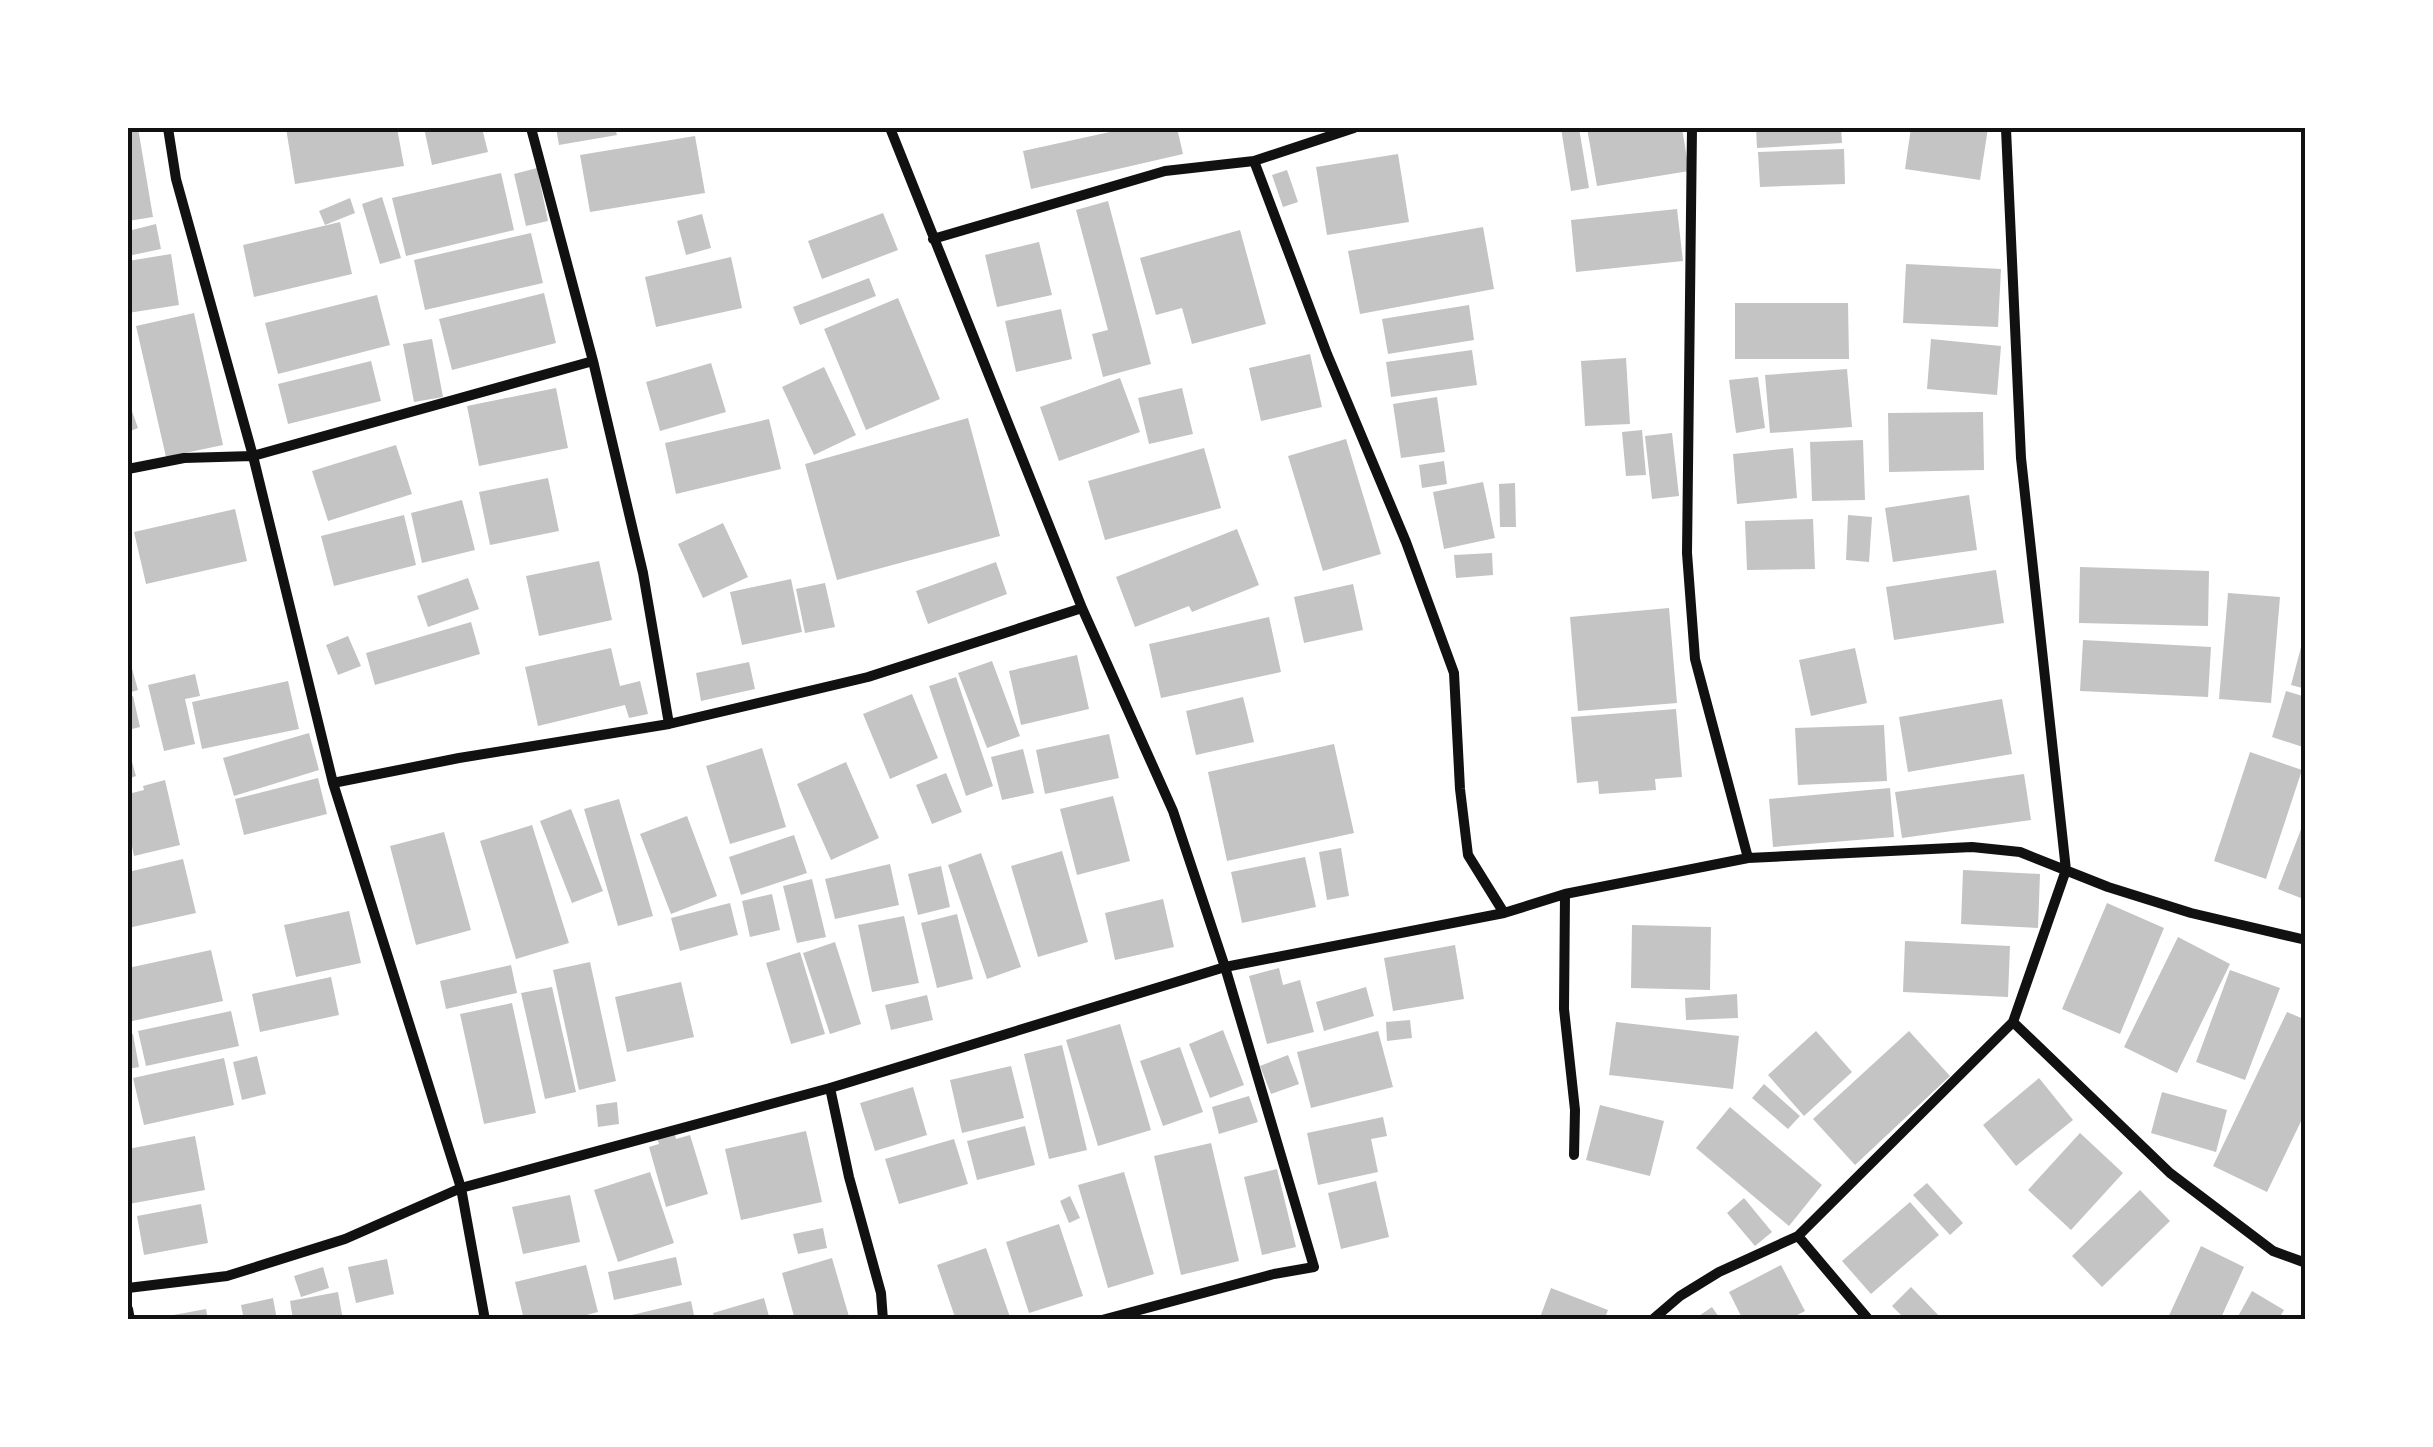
<svg xmlns="http://www.w3.org/2000/svg" width="2433" height="1447" font-family="'Noto Serif',serif">
<rect width="100%" height="100%" fill="#fff"/>
<!-- building -->
<path fill="#c4c4c4" d="M128 128H138L153 217 128 221Z
M286 128H397L404 166 295 184Z
M424 128H482L488 152 432 165Z
M556 128H615L617 135 559 145Z
M1128 128H1177L1183 154 1031 189 1023 151Z
M1561 128H1579L1589 188 1571 191Z
M1587 128H1682L1689 171 1597 186Z
M1756 128H1841L1842 143 1757 148Z
M1911 128H1988L1980 180 1905 169Z
M695 136 705 193 590 212 580 155Z
M1844 149 1845 184 1760 187 1758 152Z
M1398 154 1409 222 1327 235 1316 167Z
M537 168 548 221 526 226 514 174Z
M1287 170 1298 202 1283 207 1272 175Z
M501 173 514 230 406 256 392 198Z
M382 197 401 258 380 264 362 204Z
M350 198 355 213 325 225 319 211Z
M1108 201 1151 364 1103 377 1092 334 1108 330 1076 210Z
M1677 209 1683 261 1576 272 1571 220Z
M883 213 898 250 822 279 808 241Z
M702 214 711 248 686 255 677 221Z
M340 222 352 274 254 297 243 245Z
M156 224 161 249 128 256V231Z
M1483 227 1494 289 1360 314 1348 251Z
M1240 230 1266 324 1192 344 1182 308 1156 315 1140 258Z
M531 233 543 283 425 310 414 260Z
M1039 242 1052 295 997 307 985 255Z
M171 254 179 305 128 313V261Z
M731 257 742 308 656 327 645 277Z
M1906 264 2001 269 1998 327 1903 323Z
M869 278 876 296 800 325 793 307Z
M544 293 556 343 452 370 439 319Z
M377 295 390 345 278 374 265 323Z
M898 298 940 399 866 430 824 329Z
M1735 303H1848L1849 359H1735Z
M1469 305 1474 340 1388 354 1382 319Z
M1061 309 1072 359 1016 372 1005 321Z
M194 313 223 445 166 457 136 326Z
M432 339 443 397 414 402 403 344Z
M1931 339 2001 346 1997 395 1927 389Z
M1472 350 1477 385 1391 397 1386 362Z
M1310 354 1322 407 1261 421 1249 368Z
M1626 358 1630 424 1585 426 1581 361Z
M371 361 381 401 288 424 278 384Z
M711 363 726 412 660 431 646 382Z
M824 367 856 435 814 455 782 387Z
M1847 369 1852 427 1770 433 1765 375Z
M1758 377 1765 428 1736 433 1729 380Z
M1120 378 1140 432 1059 461 1040 407Z
M556 388 568 448 479 466 467 406Z
M1182 388 1193 434 1149 444 1138 398Z
M1437 397 1445 452 1401 458 1393 404Z
M128 400 138 428 128 432Z
M1983 412 1984 470 1889 472 1888 413Z
M968 418 1000 536 837 580 805 464Z
M769 419 781 469 676 494 665 443Z
M1642 430 1646 475 1626 476 1622 432Z
M1672 433 1679 496 1652 499 1645 436Z
M1346 439 1381 554 1323 571 1288 456Z
M1863 440 1865 500 1812 501 1810 442Z
M396 445 412 494 328 521 312 471Z
M1204 448 1221 508 1105 540 1088 481Z
M1793 448 1797 498 1737 504 1733 454Z
M1444 461 1447 484 1422 488 1419 465Z
M548 478 559 531 490 545 479 492Z
M1483 482 1495 538 1444 549 1433 492Z
M1515 483 1516 527H1500L1499 484Z
M1969 495 1977 550 1893 562 1885 508Z
M462 500 475 550 422 563 411 513Z
M235 509 247 561 146 584 134 532Z
M404 515 416 565 334 586 321 536Z
M1848 515 1872 517 1869 562 1846 560Z
M1813 519 1815 569 1747 570 1745 521Z
M723 523 748 577 703 598 678 544Z
M1237 529 1259 585 1192 612 1189 606 1135 627 1116 577Z
M1492 553 1493 575 1456 578 1454 555Z
M599 561 612 620 539 636 526 576Z
M996 562 1007 594 928 624 916 591Z
M2080 567 2209 571 2208 626 2079 623Z
M1996 570 2004 623 1894 640 1886 587Z
M468 578 479 609 428 627 417 596Z
M791 579 802 632 742 645 730 592Z
M825 583 835 627 805 633 796 589Z
M1353 584 1363 630 1304 643 1294 597Z
M2228 593 2280 597 2271 703 2219 699Z
M1669 608 1677 703 1578 711 1570 617Z
M1269 617 1281 672 1161 698 1149 644Z
M471 622 480 654 375 685 366 653Z
M348 636 361 666 338 675 326 645Z
M2304 636H2306V689L2291 685Z
M2083 640 2211 647 2208 697 2080 691Z
M611 648 620 686 640 681 648 714 629 718 625 705 538 726 525 667Z
M1855 648 1867 703 1811 716 1799 660Z
M128 654 138 690 128 693Z
M1077 655 1089 709 1021 725 1009 671Z
M992 661 1020 736 987 748 958 673Z
M749 662 755 689 701 701 696 673Z
M195 674 200 696 185 699 195 744 164 751 148 685Z
M956 677 993 786 966 796 929 686Z
M288 681 299 729 202 749 192 702Z
M2286 691 2306 697V748L2272 737Z
M912 694 938 758 890 779 863 714Z
M133 696 140 727 128 730V697Z
M1243 697 1254 742 1196 755 1186 711Z
M2002 699 2012 754 1908 772 1899 717Z
M1676 709 1682 777 1655 779 1656 790 1599 794 1598 781 1577 783 1571 717Z
M1884 725 1887 781 1798 785 1795 728Z
M309 733 319 770 234 796 223 758Z
M1109 734 1119 778 1045 794 1036 750Z
M1334 744 1354 833 1227 861 1208 772Z
M128 748 136 776 128 779Z
M762 748 786 827 730 844 706 766Z
M1023 749 1034 793 1002 800 991 757Z
M2250 752 2302 770 2266 879 2214 861Z
M846 762 879 838 831 860 797 784Z
M946 773 962 812 932 824 916 785Z
M2024 774 2031 820 1902 838 1895 792Z
M318 778 327 814 244 835 235 799Z
M165 780 180 845 134 856 128 827V794L144 790 143 786Z
M1890 788 1894 837 1773 847 1769 799Z
M1113 796 1130 861 1077 875 1060 809Z
M619 799 653 916 618 926 584 809Z
M571 809 603 891 572 903 540 821Z
M687 816 717 896 671 914 640 834Z
M2305 819H2306V900L2278 889Z
M532 825 569 943 516 959 480 841Z
M444 832 471 930 416 945 390 846Z
M794 835 807 873 741 895 729 857Z
M1341 848 1349 896 1327 900 1319 852Z
M1062 851 1088 942 1038 957 1011 866Z
M981 853 1021 967 987 979 948 865Z
M1305 857 1316 907 1242 923 1231 872Z
M183 859 196 913 128 928V872Z
M890 864 899 905 835 919 825 879Z
M941 866 950 907 918 915 908 874Z
M1963 870 2040 874 2038 928 1961 924Z
M812 879 826 937 797 943 783 886Z
M772 894 780 930 750 937 742 901Z
M1163 899 1174 947 1115 960 1105 913Z
M730 903 738 935 680 951 671 918Z
M2107 903 2164 928 2120 1034 2062 1009Z
M349 911 361 963 296 977 284 925Z
M957 914 973 979 937 988 921 923Z
M904 916 919 983 872 992 858 925Z
M1632 925 1711 927 1710 990 1631 988Z
M2178 937 2230 964 2177 1073 2124 1047Z
M1905 941 2010 946 2008 997 1903 992Z
M835 942 861 1024 830 1034 803 953Z
M1455 945 1464 999 1393 1011 1384 958Z
M211 950 223 1001 128 1022V968Z
M800 952 825 1034 791 1044 766 963Z
M590 962 616 1081 579 1090 553 970Z
M511 965 517 993 446 1009 440 981Z
M1279 968 1283 985 1300 980 1314 1032 1267 1044 1249 976Z
M2230 970 2280 988 2245 1080 2196 1062Z
M331 977 339 1015 260 1032 252 994Z
M681 982 694 1037 627 1052 615 997Z
M552 987 576 1092 545 1099 521 993Z
M1366 987 1374 1016 1324 1031 1316 1002Z
M1737 994 1738 1018 1686 1020 1685 998Z
M927 995 933 1020 891 1030 885 1005Z
M512 1003 536 1113 484 1124 460 1014Z
M231 1011 239 1046 146 1066 138 1031Z
M2287 1012 2306 1020V1111L2267 1192 2213 1166Z
M1410 1020 1412 1038 1387 1041 1386 1022Z
M1616 1022 1739 1036 1733 1089 1609 1075Z
M1120 1024 1151 1130 1098 1146 1066 1040Z
M1223 1030 1244 1085 1210 1098 1189 1044Z
M1378 1031 1393 1087 1311 1108 1297 1052Z
M1816 1031 1852 1072 1804 1116 1768 1075Z
M1909 1031 1950 1076 1855 1165 1813 1119Z
M133 1034 139 1067 128 1069V1035Z
M1062 1045 1087 1150 1049 1159 1024 1054Z
M1180 1047 1203 1112 1163 1126 1140 1061Z
M1288 1055 1299 1084 1271 1094 1260 1066Z
M257 1056 266 1094 242 1100 233 1062Z
M224 1058 234 1105 144 1125 133 1078Z
M1011 1066 1024 1118 962 1133 950 1080Z
M2039 1078 2073 1120 2016 1166 1983 1125Z
M1764 1084 1800 1116 1788 1129 1752 1098Z
M913 1087 927 1135 875 1151 860 1103Z
M2162 1092 2227 1110 2216 1152 2151 1133Z
M1249 1096 1258 1122 1219 1134 1212 1107Z
M617 1102 619 1124 598 1127 596 1105Z
M1600 1105 1664 1121 1650 1176 1586 1160Z
M1730 1107 1822 1185 1789 1226 1696 1148Z
M1383 1117 1387 1136 1371 1139 1378 1172 1318 1185 1307 1133Z
M1025 1126 1035 1165 977 1180 967 1141Z
M674 1131 676 1139 690 1135 708 1194 666 1207 649 1147 659 1144 656 1136Z
M806 1131 822 1202 741 1220 725 1149Z
M2080 1133 2123 1173 2071 1230 2028 1190Z
M195 1136 205 1190 129 1204 128 1149Z
M954 1139 968 1184 899 1204 885 1159Z
M1211 1143 1239 1261 1181 1275 1154 1156Z
M1277 1169 1296 1247 1262 1255 1244 1177Z
M650 1172 674 1243 618 1262 594 1190Z
M1124 1172 1154 1274 1108 1288 1078 1185Z
M1376 1181 1389 1237 1341 1249 1328 1193Z
M1927 1183 1963 1223 1950 1235 1913 1195Z
M2140 1190 2170 1221 2102 1287 2072 1256Z
M570 1195 580 1242 523 1254 512 1207Z
M1070 1196 1080 1218 1069 1223 1060 1201Z
M1744 1198 1772 1232 1755 1246 1727 1213Z
M1910 1202 1939 1235 1871 1294 1842 1261Z
M201 1204 208 1243 144 1255 137 1216Z
M1059 1224 1083 1296 1029 1313 1006 1242Z
M823 1228 827 1248 798 1254 793 1234Z
M2201 1246 2244 1267 2220 1320H2167Z
M986 1248 1011 1320H956L937 1265Z
M676 1257 682 1285 614 1300 608 1272Z
M832 1258 850 1320H795L782 1273Z
M387 1259 394 1294 356 1303 348 1267Z
M586 1265 598 1312 568 1320H524L515 1282Z
M1781 1265 1805 1311 1788 1320H1743L1729 1292Z
M323 1267 329 1288 301 1297 294 1276Z
M1911 1287 1943 1320H1906L1892 1306Z
M1551 1288 1608 1310 1604 1320H1539Z
M2252 1291 2284 1310 2278 1320H2236Z
M338 1292 343 1320H293L290 1301Z
M273 1298 277 1320H228L243 1315 241 1305Z
M764 1298 770 1320H715L713 1313Z
M691 1301 695 1320H619V1318Z
M1712 1307 1721 1320H1693Z
M206 1309 208 1320H157V1318Z"/>
<g fill="none" stroke-linecap="round" stroke-linejoin="round">
<!-- minor -->
<path stroke="#111" stroke-width="10" d="M168 128 176 179 253 456 333 783 461 1188 485 1320
M531 128 593 361 643 573 669 724
M890 128 1082 608 1173 811 1225 967 1314 1267 1274 1274 1102 1320
M1692 128 1687 553 1695 659 1748 858
M1254 161 1354 128
M933 239 1165 171 1254 161 1327 354 1406 542 1454 673 1460 789 1468 855 1504 913
M128 469 184 458 253 456 593 361
M333 783 459 758 669 724 868 677 1082 608
M1565 894 1564 1009 1575 1110 1574 1155
M2013 1022 2170 1173 2273 1251 2306 1263
M830 1088 849 1177 881 1293 883 1320
M1798 1236 1869 1320
M128 1288 227 1276 345 1239 461 1188 830 1088 1225 967 1504 913 1565 894 1748 858 1972 847 2020 852 2108 887 2191 913 2306 940
M128 1309 130 1320
M1652 1320 1680 1296 1719 1272 1798 1236 2013 1022 2066 870 2021 458 2006 129"/>
</g>
<!-- border -->
<rect width="2433" height="1447" fill="none" stroke="#ffffff" stroke-width="260"/>
<rect x="130" y="130" width="2173" height="1187" fill="none" stroke="#111" stroke-width="4"/>
</svg>
